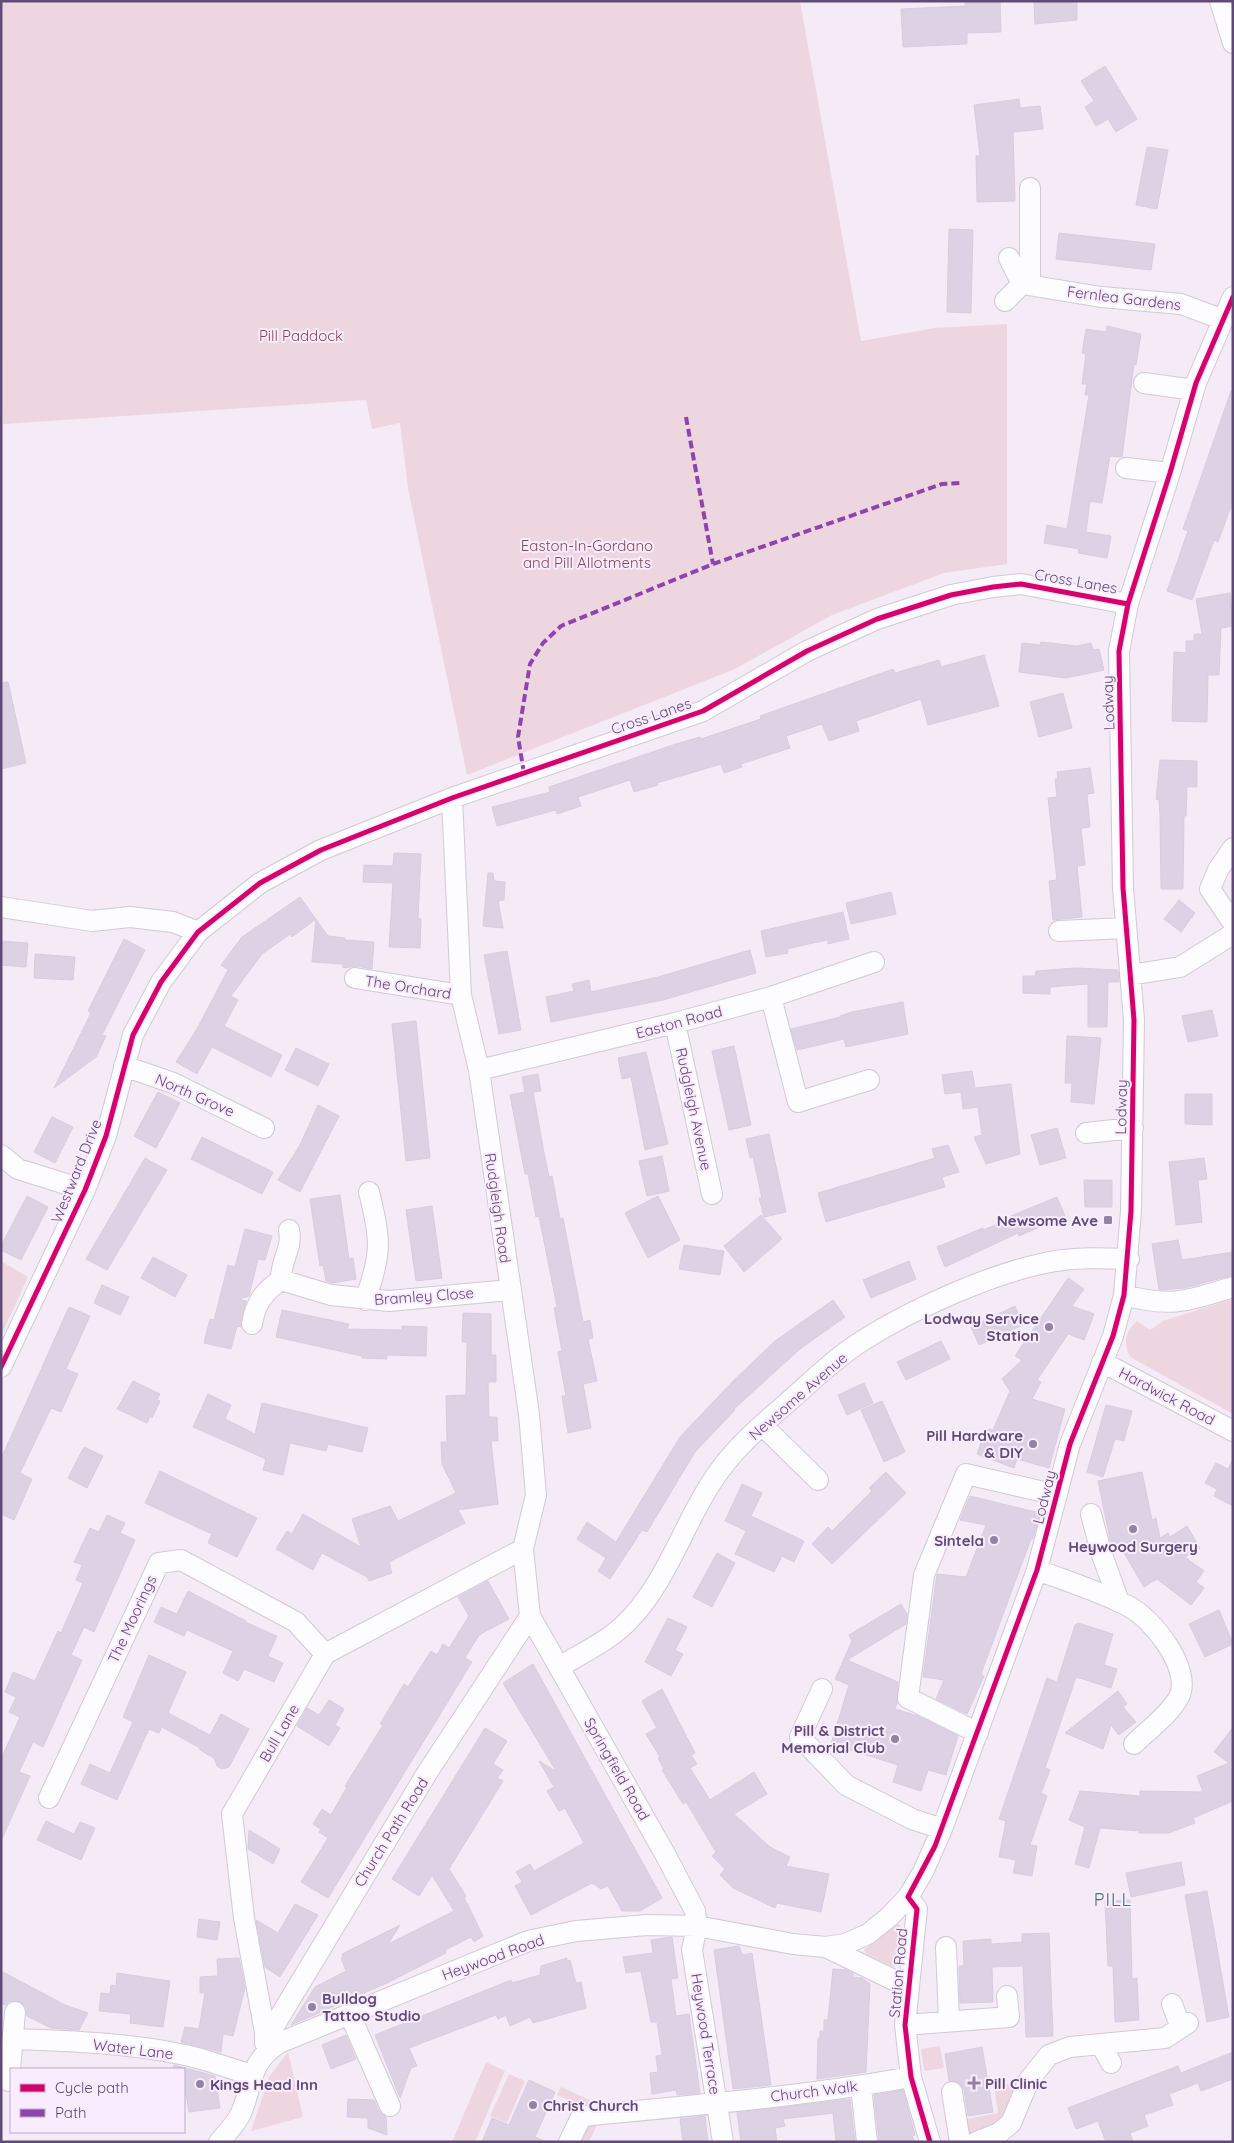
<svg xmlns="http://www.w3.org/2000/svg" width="1234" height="2143" font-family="Quicksand,sans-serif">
<rect width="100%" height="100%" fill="#f4ebf7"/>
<!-- green -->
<path fill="#eed6e0" d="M1 1H800L861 341 935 328 1007 324V564L944 573 832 615 735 669 467 775 408 488 400 423 372 429 366 400 3 424Z
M1 1261 28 1277 1 1336Z
M1233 1299V1414L1130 1357C1123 1342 1125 1332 1137 1321L1150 1330 1163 1321Z
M896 1922 900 1925 897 1964 893 1967 866 1954 864 1950Z
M940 2046 944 2068 924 2071 921 2049Z
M288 2052 303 2117 251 2131 269 2077Z
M486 2062 505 2071 475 2142H452Z
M509 2074 525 2081 507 2123 490 2116Z
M1014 2079 1022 2080 1005 2120 971 2135 968 2131 967 2119 998 2113 994 2087 1013 2083Z
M561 2087 607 2108 589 2109 557 2095Z
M600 2119 589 2142H575L582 2127Z"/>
<!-- building -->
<path fill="#ddd2e4" stroke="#d8cde0" d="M1000 1 1001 32 967 33V44L903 47 901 9 965 6V2Z
M1034 1H1077V20L1035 24Z
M1105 66 1137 119 1116 132 1108 119 1096 126 1085 107 1094 101 1081 81Z
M1019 99 1020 108 1040 106 1043 129 1013 132 1015 201 977 202 976 156H980L974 105Z
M1147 147 1168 150 1157 209 1136 205Z
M949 229 973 230 971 313 947 312Z
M1059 233 1155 244 1151 270 1056 259Z
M1107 326 1141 334 1136 365 1134 364 1122 457 1110 456 1102 503 1090 501 1086 532 1111 536 1107 558 1078 553 1079 549 1044 543 1047 525 1067 529 1089 395H1085L1087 384H1082L1086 354 1082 353 1086 329 1106 332Z
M1231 391H1233V501L1218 542 1214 540 1192 600 1167 591 1188 531 1183 529Z
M1230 593 1233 626 1221 628 1219 675H1208L1207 722 1172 721 1174 652 1186 653V641H1194V634H1202L1196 599Z
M1041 642 1077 646 1091 643 1093 650 1099 649 1104 670 1066 678 1019 672 1022 643 1040 645Z
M984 655 999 706 928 725 921 699 856 721 859 731 829 741 822 724 786 736 790 748 741 764 742 767 724 773 721 764 657 783 658 785 634 792 630 780 578 797 581 806 557 814 556 810 497 826 492 807 550 792 549 787 676 744 700 737 701 739 761 719 760 716 893 669 895 673 939 660 941 667Z
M8 682 26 763 1 769V683Z
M1063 693 1072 728 1039 737 1030 702Z
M1160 760 1197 761V787H1187L1186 816H1184L1183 889H1161L1160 815 1159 800 1156 799Z
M1090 768 1094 793 1087 794 1090 827 1081 828 1085 865 1077 866 1082 917 1053 920 1049 881 1057 880 1048 798 1057 797 1055 779H1058L1057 772Z
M394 853 421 854 418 918 421 919 420 948 389 947 393 883 363 882 364 865 393 866Z
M488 873H493L494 881 505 882 504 900 498 901 503 928 483 926Z
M891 892 896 914 851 924 846 903Z
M300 897 328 936 345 938V940L374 942 372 969 357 966 343 968V964L312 962 316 919 292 937 290 934 262 954 231 996 238 1000 224 1026 282 1055 271 1077 212 1047 197 1074 176 1062 198 1027 228 970 221 965 242 937Z
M1179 900 1195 913 1181 932 1164 919Z
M843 912 849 939 828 944V940L808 944 787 949 788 953 766 957 761 931Z
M124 939 145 950 102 1035 106 1036 96 1057 54 1088 91 1013 88 1011Z
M1 941 28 943 26 967 1 965Z
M750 950 756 973 663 1000 551 1022 546 997 574 991 572 984 589 980 591 992 658 977Z
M507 951 521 1030 499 1034 484 955Z
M35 954 75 957 73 980 34 978Z
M1075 968 1118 970 1119 982H1108L1107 1027H1088V984L1050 987V994L1023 993V976H1035L1036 971Z
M903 1002 908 1034 846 1047 844 1039 797 1050 791 1029 840 1017V1016L852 1012Z
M1212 1010 1218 1036 1188 1042 1182 1016Z
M416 1021 430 1158 406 1161 392 1024Z
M1067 1036 1101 1038 1094 1104 1071 1102 1072 1083H1065Z
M734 1046 751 1125 729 1130 712 1051Z
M296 1048 329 1064 318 1086 285 1070Z
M646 1052 668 1144 645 1150 631 1077 622 1079 618 1058Z
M972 1071 975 1088 1011 1084 1020 1154 986 1164 974 1137 982 1135 978 1107 963 1109 961 1092 945 1094 942 1075Z
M538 1074 541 1091 533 1092 544 1153 549 1177 552 1176 560 1219 563 1218 583 1322 590 1320 593 1338 588 1339 597 1381 583 1384 591 1428 568 1433 562 1396H566L558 1352 562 1351 554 1308 557 1307 539 1216 536 1217 528 1174H525L510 1095 525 1092 522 1077Z
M158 1092 180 1103 156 1148 134 1136Z
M1185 1094H1212V1125L1185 1124Z
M318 1105 339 1116 300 1192 278 1180 300 1145Z
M52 1117 73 1127 55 1163 34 1152Z
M1057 1128 1066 1158 1040 1165 1031 1135Z
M769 1134 786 1212 764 1217 759 1198H762L753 1157 750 1158 746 1139Z
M202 1137 273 1172 262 1194 191 1159Z
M948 1145 959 1172 942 1177 945 1187 826 1222 818 1193 935 1158 932 1149Z
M662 1156 669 1191 647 1196 639 1161Z
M145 1158 167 1170 107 1270 86 1259Z
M1204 1158 1207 1179 1198 1180 1202 1222 1176 1225 1169 1162Z
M1084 1180H1112V1207H1085Z
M340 1195 349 1259 353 1258 356 1279 333 1283 326 1281 323 1265 320 1266 310 1199Z
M27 1196 48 1207 21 1260 1 1250V1246Z
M658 1196 680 1240 648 1258 625 1213Z
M1057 1197 1065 1216 1019 1236 1018 1233 945 1267 937 1247 983 1228V1230L1012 1219 1011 1216Z
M432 1206 442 1278 416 1281 406 1210Z
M761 1215 782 1239 744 1272 724 1246Z
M245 1229 272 1236 265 1260 258 1259 249 1296 239 1299 246 1301 241 1327 237 1326 231 1349 204 1343 210 1319 214 1320 228 1265 235 1267Z
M1178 1240 1182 1260 1233 1252V1275L1185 1288 1159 1290 1152 1244Z
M684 1245 724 1251 720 1275 679 1269Z
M153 1257 187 1275 175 1297 141 1278Z
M909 1261 916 1279 871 1298 863 1280Z
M1068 1278 1084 1289 1072 1306 1094 1314 1084 1340 1068 1334 1037 1380 1041 1382 1032 1399 1065 1409 1049 1468 1017 1459 1014 1468 977 1454 983 1437 985 1438 989 1429 993 1430 1010 1391 1002 1379 1022 1360 1015 1356Z
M102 1285 129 1297 120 1315 94 1303Z
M833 1300 845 1317 800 1349 734 1409 735 1410 695 1452 647 1532 642 1530 610 1579 598 1571 606 1558 577 1539 587 1522 616 1542 680 1437 734 1380 775 1341Z
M1015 1306 1023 1325 979 1345 971 1327Z
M69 1307 90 1316 66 1369 78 1374 61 1412 51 1408 20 1473 32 1479 14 1520 1 1514V1459Z
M282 1310 349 1324 347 1329 402 1330V1326L427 1327 426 1356 387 1355V1359L362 1358V1356L276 1337Z
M463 1313 491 1314V1355H496V1382H488L489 1417H497L498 1441H491L498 1504 458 1510 465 1523 389 1562 392 1573 369 1581 367 1577 322 1553 313 1570 276 1549 287 1531 292 1534 303 1514 361 1547 352 1519 390 1506 398 1521 456 1493 442 1464 441 1442H447L446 1396 466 1395 467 1342H462Z
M941 1341 950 1359 906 1380 897 1362Z
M133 1381 160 1394 157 1400 160 1401 152 1418 150 1416 147 1423 117 1409Z
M864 1383 873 1403 847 1415 838 1395Z
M208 1394 231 1405 225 1419 255 1434 262 1403 368 1428 362 1452 328 1444 326 1451 290 1443 283 1475 263 1470 266 1459 193 1427Z
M882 1401 905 1452 884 1462 861 1410Z
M1106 1405 1132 1411 1124 1441 1115 1439 1103 1477 1087 1472Z
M84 1447 103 1456 87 1488 68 1478Z
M1233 1459V1506L1214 1496 1217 1489 1205 1483 1216 1463 1228 1469Z
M160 1471 257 1518 237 1557 208 1543 212 1534 145 1503Z
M886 1472 906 1493 832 1564 812 1544 828 1527 832 1531 872 1491 869 1488Z
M1142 1472 1152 1520 1156 1518 1160 1538 1168 1533 1170 1537 1187 1526 1200 1548 1185 1557 1204 1571 1196 1582 1204 1588 1191 1605 1157 1579 1144 1587 1120 1546 1114 1549 1110 1539 1098 1481Z
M742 1484 762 1493 751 1516 804 1541 794 1562 782 1556 774 1572 735 1554 746 1531 725 1521Z
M970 1496 1040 1513 1033 1539H1031L981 1674 984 1676 967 1714 936 1699 944 1680 923 1677 937 1574 966 1577 986 1525 960 1520Z
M107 1515 125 1523 120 1533 135 1540 94 1632 84 1627 71 1655 82 1660 43 1747 33 1742 19 1772 30 1776 1 1841V1759L20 1717 9 1712 16 1697 5 1692 13 1672 35 1681 58 1631 61 1633 83 1583 76 1580 82 1565 74 1562 90 1528 99 1532Z
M717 1553 735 1563 712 1607 693 1597Z
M488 1581 509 1619 479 1635 465 1658 472 1662 328 1898 301 1882 328 1838 319 1832 321 1829 313 1824 322 1809 331 1815 347 1787 345 1786 383 1725 380 1724 404 1684 408 1687 431 1651 437 1655 443 1644 449 1648 469 1616 458 1597Z
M188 1591 246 1621 245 1622 277 1636 268 1656 283 1663 274 1682 244 1669 238 1681 223 1673 233 1651 187 1630 184 1636 154 1622 161 1607 177 1614Z
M901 1604 907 1614 906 1624 847 1660 898 1682 897 1703 895 1709 918 1716 958 1736 946 1775 928 1770 921 1791 893 1782 898 1765 831 1744 849 1685 835 1679 852 1641 849 1635Z
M1219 1610 1233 1644 1205 1657 1189 1624Z
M668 1618 687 1627 675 1650 683 1654 671 1676 645 1662Z
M1078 1623 1113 1634 1104 1665 1117 1669 1111 1688 1076 1677 1045 1768 1050 1770 1041 1793 1047 1796 1030 1845 1037 1846 1032 1876 1013 1873 1016 1860 999 1857 1006 1821 999 1819 1047 1678 1057 1682 1075 1625Z
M149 1655 186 1672 168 1713 210 1735 221 1714 249 1729 229 1767 222 1769 217 1766 214 1758 200 1750V1748L162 1727 159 1733 149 1729 117 1800 81 1784 90 1764 110 1773 133 1722 123 1717Z
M533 1664 662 1898 640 1911H622L608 1886 601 1889 592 1883 531 1915 515 1886 522 1882 516 1872 530 1864 534 1871 584 1843 565 1808 559 1811 547 1791 554 1787 539 1761 556 1771 503 1683Z
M662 1689 695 1753 691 1755 697 1764 690 1768 710 1800 754 1772 767 1794 734 1814 770 1847 790 1857 786 1866 829 1874 821 1912 777 1903 775 1908 733 1888 720 1875 725 1869 712 1856 716 1852 686 1802 683 1804 662 1770 664 1769 658 1758 660 1757 646 1734 657 1728 642 1701Z
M1118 1691 1127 1704 1123 1707 1136 1722 1119 1735 1111 1725 1103 1749 1065 1733Z
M329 1700 344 1709 335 1725 340 1728 329 1746 297 1726 307 1708 319 1715Z
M1233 1727V1801L1193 1818 1195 1823 1169 1833H1139V1831L1100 1828 1089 1868 1075 1864 1085 1827 1069 1820 1080 1791 1140 1796V1791L1203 1792 1197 1776 1229 1763 1214 1752Z
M485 1728 507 1741 493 1764 503 1770 497 1778 503 1781 449 1869 466 1896 464 1897 483 1936 474 1942 471 1937 445 1950 446 1953 387 1983 291 2025 315 1987 346 1971 341 1958 343 1956 342 1954 400 1925 388 1944 454 1911 432 1875 419 1896 392 1879Z
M46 1821 74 1834 80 1822 95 1828 81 1860 37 1840Z
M249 1830 280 1849 273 1864 248 1849Z
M1181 1862 1185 1885 1131 1897 1126 1873Z
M1207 1891 1229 2017 1207 2022 1185 1895Z
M1130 1900 1132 1979 1137 1978 1139 2020 1115 2022 1113 1966H1108L1105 1901Z
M295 1904 318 1915 280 1977 265 1967 256 1920 278 1933Z
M199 1919 220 1922 217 1940 197 1937Z
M1049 1933 1053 2036 1026 2037 1023 1966 992 1967 993 2002 960 2003 959 1966H964L963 1941 991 1939V1944L1022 1942V1934Z
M670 1937H672L678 1978 671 1979 676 2016 689 2014 700 2093 677 2095 676 2090 652 2094 650 2073 658 2072 656 2056 662 2055 657 2022H651L641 1971 626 1973 623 1957 653 1953 651 1940Z
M739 1946 742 1955 752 1953 771 2085 733 2089 714 1950Z
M239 1958 245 1988 233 2036 223 2034 221 2052 181 2042 185 2027 199 2029 205 1993H200V1977L218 1976 217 1959Z
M567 1958V1961L570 1960 576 1983 581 1982 586 2008 533 2023 530 2017 510 2026 506 2015 498 2019 496 2015 409 2048 417 2066 411 2068 400 2098 375 2035 511 1980 512 1983 540 1975 541 1966Z
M833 1969 846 1970 853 1973V1977L862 1978 870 1984 866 2072 817 2079 818 2038H820V2031H824V2020H828Z
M1 1971 65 2005 88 2013 79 2030 51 2028 27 2016 26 2007 21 2002 10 2001 5 2005 1 2003Z
M117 1973 170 1981 163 2027 130 2023 131 2014 99 2011 101 1993 110 1994 111 1985 116 1986Z
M346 2035 356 2059 331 2069 322 2045Z
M982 2047 993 2112 968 2116 964 2090 959 2082 949 2081 945 2054Z
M1233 2052V2079L1201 2091 1198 2083 1169 2094 1173 2105 1144 2115 1148 2126 1130 2133 1133 2142H1106L1098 2121 1076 2129 1068 2108 1178 2066 1181 2073Z
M174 2065 215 2076 220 2108 189 2112 186 2094H184V2069H173Z
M529 2080 555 2092 535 2137 547 2142H482L492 2118 509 2125Z
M903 2090 915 2135 912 2136 915 2142H879L874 2095Z
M348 2099 374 2100 379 2111 386 2117 387 2135 368 2128V2118L347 2117Z
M850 2099 855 2142H836L833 2113 783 2119 785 2126 775 2128 777 2142H741L737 2113Z
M705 2116 708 2142H683L680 2119Z"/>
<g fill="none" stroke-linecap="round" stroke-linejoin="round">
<!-- minor casing -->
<g stroke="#d2c9d7" stroke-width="22">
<path id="minor" d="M1220 1 1233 43
M1009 258 1022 284 1101 297 1181 304 1224 320
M1030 285V188
M1005 301 1022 284
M1144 383 1194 390
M1126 468 1170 473
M452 798 461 995 479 1070 529 1414 536 1495 523 1549 530 1616 665 1854 695 1911 697 1926 692 1950 723 2142
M1233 848 1218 870 1210 889 1233 923
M1 907 92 921 130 917 173 922 198 932
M1059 931 1126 928
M1130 975 1180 967 1233 934
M355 978 461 995
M771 997 798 1102 869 1080
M675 1023 712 1194
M124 1066 173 1083 264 1128
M479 1070 675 1023 771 997 874 962
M1086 1133 1133 1128
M1 1155 18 1169 85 1190
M281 1280 331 1295 389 1301 510 1290
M281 1280C280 1260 293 1249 289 1230
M1124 1295C1172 1308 1187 1301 1233 1287
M365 1300C382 1254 381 1239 369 1192
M252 1324C255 1304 264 1291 281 1280
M1102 1362 1233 1431
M1 1367 85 1190 106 1136 133 1035 161 982 198 932 260 883 321 850 452 798 703 711 807 651 877 619 951 595 993 587 1021 584 1128 604
M762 1425 818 1480
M1091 1514 1101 1552 1119 1602
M1037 1570C1067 1581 1098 1591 1126 1605 1151 1616 1193 1669 1179 1697 1169 1715 1148 1730 1134 1744
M559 1667C584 1652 611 1640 631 1618 673 1573 688 1508 727 1461 744 1440 766 1421 787 1403 811 1382 835 1358 862 1341 912 1309 992 1273 1050 1262 1076 1257 1102 1258 1129 1259
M822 1689 800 1737 846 1785 912 1819 942 1829
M978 1733 908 1698 924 1575 966 1474 1057 1495
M49 1798 159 1563 181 1560 296 1622 325 1654
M908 1897 917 1909 905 2025 911 2077 930 2142
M826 1947 908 1987
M946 1947 949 2021
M1172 2004 1181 2028
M350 2015 390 2106
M905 2025 1009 2017 1007 1996
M265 2032 244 1918 232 1814 325 1654 523 1549
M12 2039C69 2041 129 2043 185 2055 208 2060 229 2068 251 2075
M265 2043V2032L274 2026 427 1773 530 1616
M1101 2045 1111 2063
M9 2081 15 2012
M861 2086 867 2142
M952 2092 960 2142
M219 2142C227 2133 236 2124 241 2113 254 2083 248 2063 279 2043L528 1941 576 1931 647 1925 697 1926 793 1944 826 1947 845 1944 868 1934 889 1917 908 1897 923 1872 942 1829 1037 1570 1070 1444 1113 1336 1124 1295 1131 1211 1134 1020 1123 888 1119 651 1128 604 1170 473 1196 383 1233 297
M569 2142 581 2117 592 2115C699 2105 806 2096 911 2077
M976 2142 999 2133 1011 2123 1029 2080 1049 2055 1070 2047 1165 2038 1188 2023"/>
</g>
<!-- minor -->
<use href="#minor" stroke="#fdfcfe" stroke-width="20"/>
<!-- quiet -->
<path stroke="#8e44ad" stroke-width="4" stroke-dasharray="8 4" stroke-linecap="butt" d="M686 417 713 564
M524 773 518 737 530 664 543 643 561 626 713 564 942 484 960 483"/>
<!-- cycleway casing -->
<g stroke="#faecff" stroke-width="8">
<path id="cycleway" d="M1 1367 85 1190 106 1136 133 1035 161 982 198 932 260 883 321 850 452 798 703 711 807 651 877 619 951 595 993 587 1021 584 1128 604
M930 2142 911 2077 905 2025 917 1909 908 1897 935 1846 1037 1570 1070 1444 1113 1336 1124 1295 1131 1211 1134 1020 1123 888 1119 651 1128 604 1170 473 1196 383 1233 297"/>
</g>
<!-- cycleway -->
<use href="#cycleway" stroke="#d6006c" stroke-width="5"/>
</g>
<!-- markers -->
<g fill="#9482a3" stroke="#faecff" stroke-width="2">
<rect x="1103" y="1215" width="10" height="10" rx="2.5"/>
<circle cx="1049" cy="1327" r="5"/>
<circle cx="1033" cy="1444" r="5"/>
<circle cx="1133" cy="1529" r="5"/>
<circle cx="994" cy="1540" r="5"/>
<circle cx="895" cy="1739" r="5"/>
<circle cx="312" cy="2007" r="5"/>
<path d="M971.5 2075.5h5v5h5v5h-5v5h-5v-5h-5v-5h5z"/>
<circle cx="200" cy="2084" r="5"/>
<circle cx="533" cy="2105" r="5"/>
</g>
<g text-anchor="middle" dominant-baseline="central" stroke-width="4" stroke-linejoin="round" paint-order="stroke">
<!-- street labels -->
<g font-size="15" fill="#604a76" stroke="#faecff">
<text transform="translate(1124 298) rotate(7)">Fernlea Gardens</text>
<text transform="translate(1076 581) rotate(10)">Cross Lanes</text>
<text transform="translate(1108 703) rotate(-92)">Lodway</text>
<text transform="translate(651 716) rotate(-19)">Cross Lanes</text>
<text transform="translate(408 987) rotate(9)">The Orchard</text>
<text transform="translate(679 1022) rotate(-15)">Easton Road</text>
<text transform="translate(195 1095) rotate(24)">North Grove</text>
<text transform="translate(1121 1107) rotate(-89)">Lodway</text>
<text transform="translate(694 1109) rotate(78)">Rudgleigh Avenue</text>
<text transform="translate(76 1171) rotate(-68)">Westward Drive</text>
<text transform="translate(498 1208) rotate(82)">Rudgleigh Road</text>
<text transform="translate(424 1296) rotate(-4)">Bramley Close</text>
<text transform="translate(798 1396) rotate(-41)">Newsome Avenue</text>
<text transform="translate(1167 1396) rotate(28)">Hardwick Road</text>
<text transform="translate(1044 1497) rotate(-76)">Lodway</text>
<text transform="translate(132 1619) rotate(-65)">The Moorings</text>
<text transform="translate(279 1733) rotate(-60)">Bull Lane</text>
<text transform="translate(617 1769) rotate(60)">Springfield Road</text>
<text transform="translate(391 1832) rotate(-58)">Church Path Road</text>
<text transform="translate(493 1957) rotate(-20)">Heywood Road</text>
<text transform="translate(898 1973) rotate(-85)">Station Road</text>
<text transform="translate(706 2034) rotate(81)">Heywood Terrace</text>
<text transform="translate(133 2049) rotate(7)">Water Lane</text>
<text transform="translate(814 2091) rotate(-7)">Church Walk</text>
</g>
<!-- park labels -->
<g font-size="15" fill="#884752" stroke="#faecff">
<text x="301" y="335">Pill Paddock</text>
<text x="587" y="545">Easton-In-Gordano<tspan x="587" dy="17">and Pill Allotments</tspan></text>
</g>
<!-- poi labels -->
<g font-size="15" font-weight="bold" fill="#604a76" stroke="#faecff" text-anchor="end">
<text x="1098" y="1220">Newsome Ave</text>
<text x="1039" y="1318">Lodway Service<tspan x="1039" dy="17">Station</tspan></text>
<text x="1023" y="1435">Pill Hardware<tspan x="1023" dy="17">&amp; DIY</tspan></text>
<text x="984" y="1540">Sintela</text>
<text x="1133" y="1546" text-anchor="middle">Heywood Surgery</text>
<text x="885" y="1730">Pill &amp; District<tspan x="885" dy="17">Memorial Club</tspan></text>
<text x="322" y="1998" text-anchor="start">Bulldog<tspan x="322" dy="17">Tattoo Studio</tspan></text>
<text x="985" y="2083" text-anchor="start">Pill Clinic</text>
<text x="210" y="2084" text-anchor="start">Kings Head Inn</text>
<text x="543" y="2105" text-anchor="start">Christ Church</text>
</g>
<!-- quarter labels -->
<g font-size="18" letter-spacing="1" fill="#4c7169" stroke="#faecff">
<text x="1113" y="1899">PILL</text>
</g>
</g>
<!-- border -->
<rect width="1234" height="2143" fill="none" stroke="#604a76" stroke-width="5"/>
<!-- legend -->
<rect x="10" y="2068" width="175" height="65" fill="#faecff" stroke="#bcabc8"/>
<rect x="20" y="2084" width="25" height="8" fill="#d6006c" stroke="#bcabc8"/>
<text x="55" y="2093" font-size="15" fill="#604a76">Cycle path</text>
<rect x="20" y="2109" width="25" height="8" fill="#8e44ad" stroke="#bcabc8"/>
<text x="55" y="2118" font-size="15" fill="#604a76">Path</text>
</svg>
